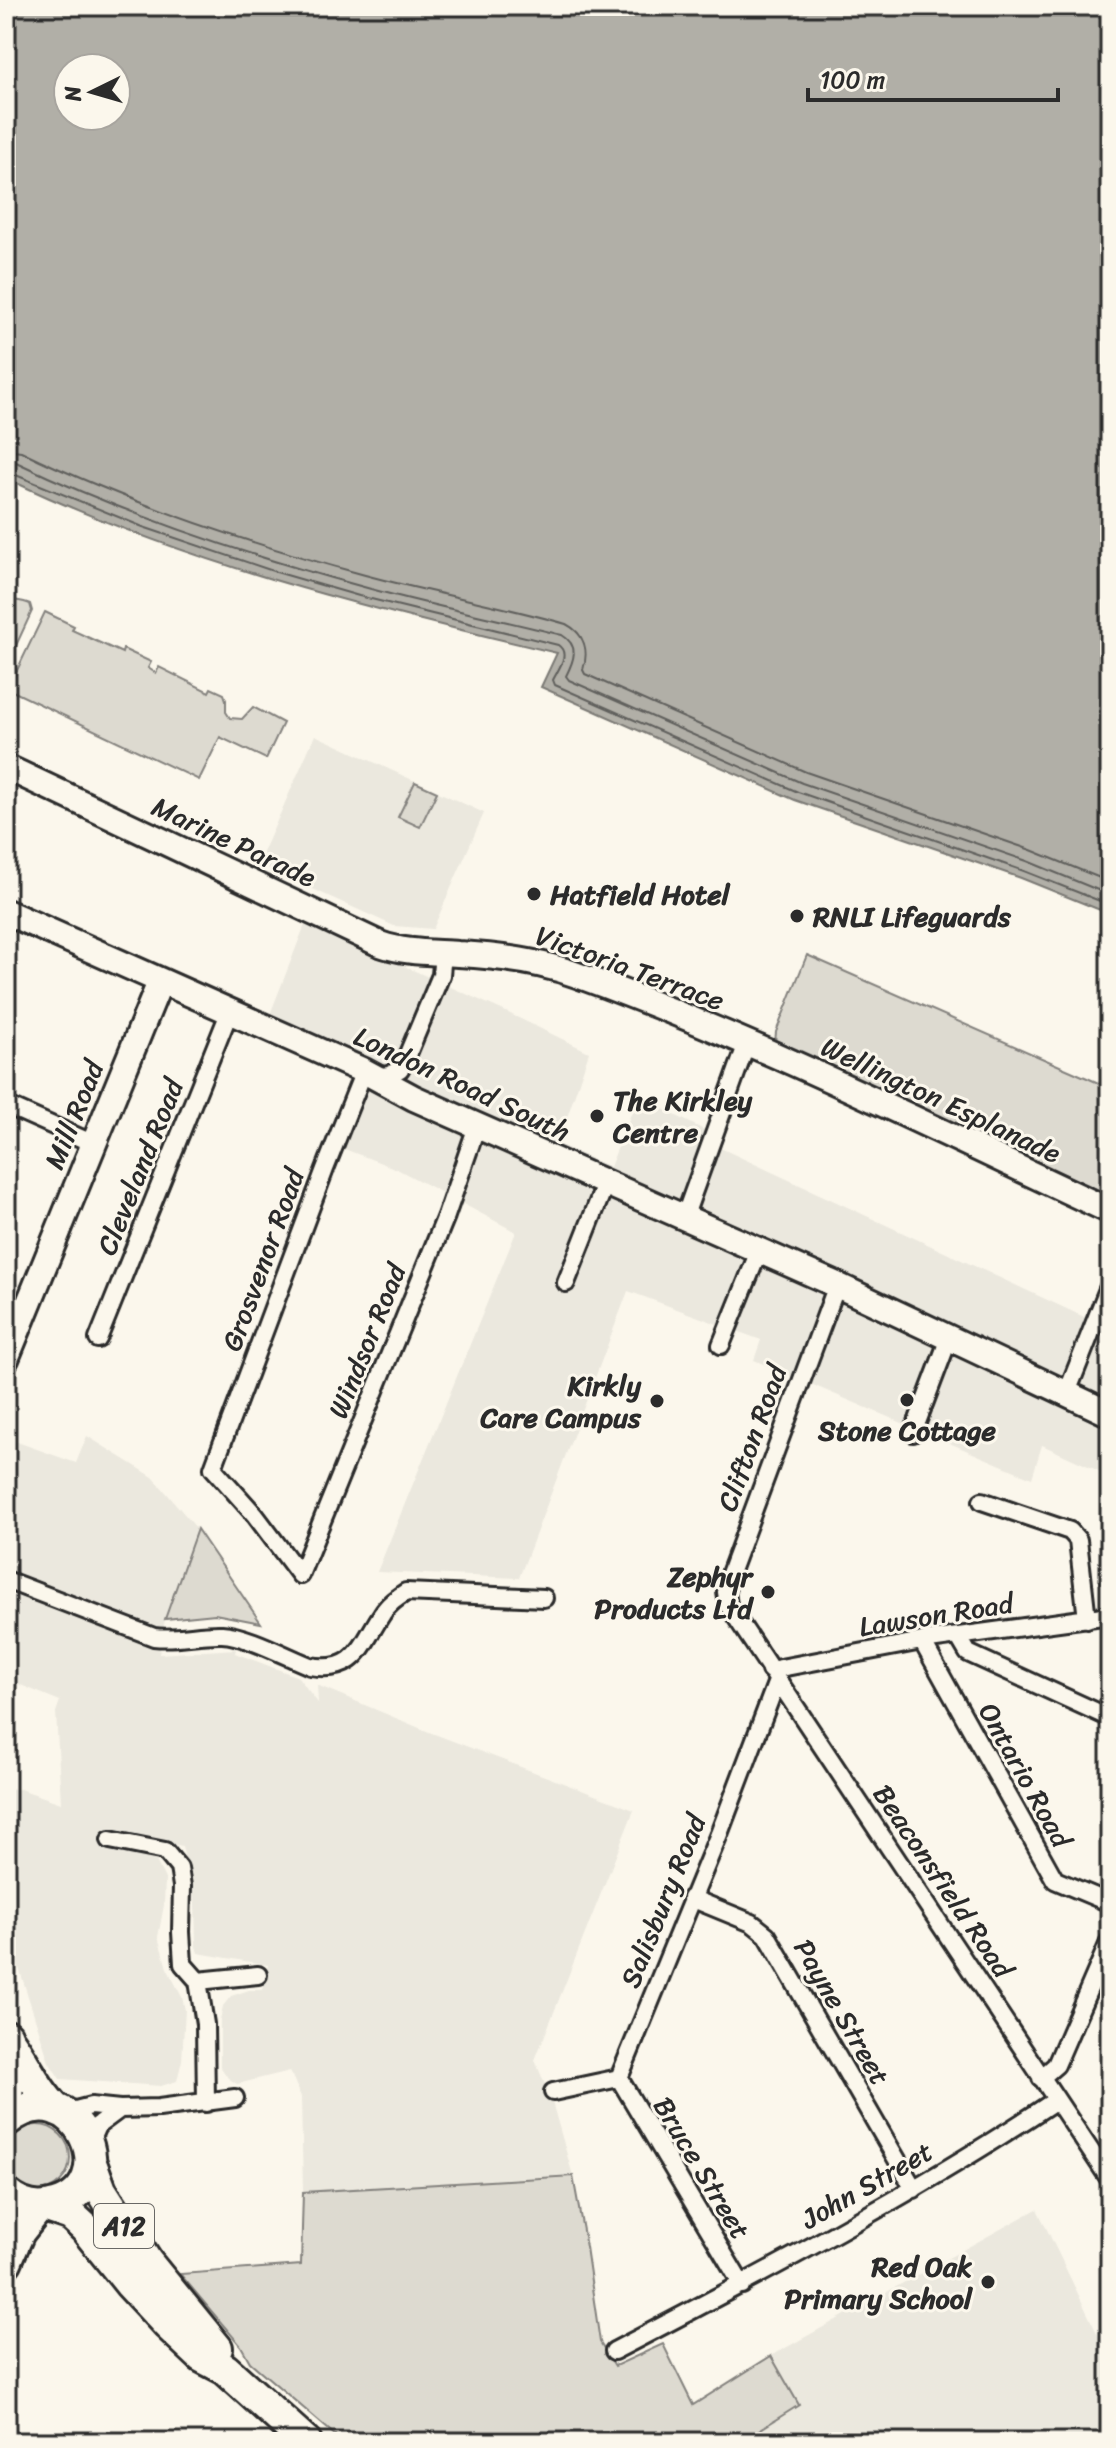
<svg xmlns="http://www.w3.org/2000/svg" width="1116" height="2448" font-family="Sriracha,sans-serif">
<rect width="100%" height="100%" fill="#fbf7ec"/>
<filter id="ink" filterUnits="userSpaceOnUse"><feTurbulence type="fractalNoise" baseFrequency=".0125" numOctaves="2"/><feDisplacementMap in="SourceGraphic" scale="16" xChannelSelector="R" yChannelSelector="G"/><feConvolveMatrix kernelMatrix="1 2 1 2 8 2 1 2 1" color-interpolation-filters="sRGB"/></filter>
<g filter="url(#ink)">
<!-- built -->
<path fill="#ebe8de" d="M315 735 484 813 433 929 394 926 258 864Z
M306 922 504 1011 589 1052 558 1144 610 1167 638 1096 704 1130 701 1139 1110 1329V1476L1042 1445 1032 1478 754 1360 761 1340 628 1291 519 1578 377 1572 516 1232 397 1169 339 1147 369 1059 269 1017Z
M87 1436 153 1477 197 1529 165 1619 159 1654 236 1649 235 1653 298 1677 318 1703 317 1685 429 1732 634 1810 535 2060 552 2102 573 2176 303 2192 301 2097 290 2071 237 2084 228 2078 220 2066V2020L223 2006 231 1996 249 1990H262L268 1965 198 1953 196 1946 195 1902 182 1846 105 1830 103 1844 156 1861 165 1879 164 1905 158 1937 167 1968 182 1997 185 2010 182 2060 177 2081 161 2086 60 2079 49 2062 6 1927V1790L20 1789 61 1803 56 1712 60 1701 6 1679V1438L76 1463Z
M1037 2209 1110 2360V2442H740L798 2405 771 2356Z"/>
<!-- green -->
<path fill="#dddad0" stroke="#84827e" stroke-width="2" d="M6 598C13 601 21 600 30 604L32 611 6 667Z
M45 612 74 626 72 630 122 653 123 649 151 662 148 668 156 673 159 667 209 692 211 688 224 694 226 700V712L230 718 242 719 253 707 283 723 266 759 220 737 199 780 8 689Z
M415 782 437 792 420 827 398 817Z
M807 955 1110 1088V1195L775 1043 776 1032Z
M197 1529 261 1623 215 1614 165 1619Z
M4 2158a33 33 0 1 1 66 0a33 33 0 1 1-66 0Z
M573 2176 586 2247 600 2342 615 2366 663 2344 693 2405 771 2356 799 2405 740 2442H343L250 2362 241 2346 180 2274 301 2265 303 2192Z"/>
<!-- water -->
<path fill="#b1afa7" stroke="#7b7a75" stroke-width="2" fill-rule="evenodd" d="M6 6H1110V914L1021 878 795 800 541 687 557 653C369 609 180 562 6 478ZM68 68H116V116H68Z"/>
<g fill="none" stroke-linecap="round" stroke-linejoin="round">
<!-- shore -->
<path stroke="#61605d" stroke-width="2" d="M6 449 21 451C130 504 247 543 365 575 431 593 500 605 566 624 585 634 589 651 583 670L585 674 806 772 1031 850 1110 882
M6 461 16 462C126 515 243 554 360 586 427 605 495 618 562 635 580 646 574 660 566 676L569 680 802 783 1027 861 1110 895
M6 471 143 527 276 572 359 596 558 645C571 654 558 669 553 680L555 685 798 792 1024 871 1110 905"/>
<!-- street casing -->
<g stroke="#2b2b2b" stroke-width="22">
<path id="street" d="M375 1077 389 1075 400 1069 407 1056 441 975 443 953
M6 1105 94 1144
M684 1218 747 1043
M566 1283 606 1182
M837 1285 728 1579 726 1592 728 1605 1110 2180
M98 1339 229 1013
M721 1345 759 1251
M1066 1395 1110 1284
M913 1433 949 1338
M982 1501 1070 1531 1078 1540 1087 1619
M300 1575 255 1515 213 1468 325 1169 364 1071
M300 1575 446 1216 477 1126
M6 1580 154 1637C177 1640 199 1633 222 1634 246 1635 287 1657 310 1666 356 1674 361 1646 382 1614 388 1604 397 1598 406 1592L544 1598
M958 1636 968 1653 1110 1718
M922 1641 1055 1880 1110 1903
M770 1670 922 1641 1110 1615
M110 1840 165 1851 179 1868 182 1886 181 1932 183 1964 198 1981 205 2024 206 2103
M691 1898 752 1923 767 1935 914 2189
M198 1981 258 1975
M619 2078 742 2285
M1041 2078 1056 2065 1110 1940
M553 2092 619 2078 719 1834 777 1681
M64 2113 91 2106 120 2109 159 2108 235 2098
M89 2144 97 2126 120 2109
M614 2351C764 2273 915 2194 1056 2100"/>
</g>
<!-- secondary casing -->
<g stroke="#2b2b2b" stroke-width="30">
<path id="secondary" d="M6 767 380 944C405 953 432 952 458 954 499 956 539 961 577 975 760 1041 934 1129 1110 1211
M6 912 364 1071 414 1098 837 1285 1110 1414
M6 1359 160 982"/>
</g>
<!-- highway casing -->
<g stroke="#2b2b2b" stroke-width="36">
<path id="highway" d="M8 2039C25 2062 36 2090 57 2110
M6 2107 9 2074 7 2036
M6 2121C75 2065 131 2189 51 2206 35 2210 19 2205 6 2194
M91 2163 101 2190 147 2262 217 2348
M47 2207 71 2215 85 2228 130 2284 168 2325 202 2357 225 2369 306 2442
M6 2262 19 2232 38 2208"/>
</g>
<!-- street -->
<use href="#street" stroke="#fbf7ec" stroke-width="16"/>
<!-- secondary -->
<use href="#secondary" stroke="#fbf7ec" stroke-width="24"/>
<!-- highway -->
<use href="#highway" stroke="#fbf7ec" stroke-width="30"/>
</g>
</g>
<!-- markers -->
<g fill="#2b2b2b" stroke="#fbf7ec" stroke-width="3">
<circle cx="534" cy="894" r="8"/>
<circle cx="797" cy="916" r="8"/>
<circle cx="597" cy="1116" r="8"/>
<circle cx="907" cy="1400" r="8"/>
<circle cx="657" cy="1401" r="8"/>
<circle cx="768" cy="1592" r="8"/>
<circle cx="988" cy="2282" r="8"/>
</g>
<g text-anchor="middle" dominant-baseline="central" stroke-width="6" stroke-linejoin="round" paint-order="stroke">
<!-- shield labels -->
<rect fill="#fbf7ec" stroke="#696865" stroke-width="2" x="94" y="2204" width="60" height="44" rx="6"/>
<g font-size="26" font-weight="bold" fill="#2b2b2b">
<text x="124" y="2226">A12</text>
</g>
<!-- street labels -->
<g font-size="28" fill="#2b2b2b" stroke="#fbf7ec">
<text transform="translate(234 842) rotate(25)">Marine Parade</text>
<text transform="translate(630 968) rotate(20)">Victoria Terrace</text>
<text transform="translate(462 1084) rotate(25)">London Road South</text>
<text transform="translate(941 1100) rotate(25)">Wellington Esplanade</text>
<text transform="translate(74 1115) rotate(-68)">Mill Road</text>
<text transform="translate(140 1167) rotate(-68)">Cleveland Road</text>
<text transform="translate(263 1260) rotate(-70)">Grosvenor Road</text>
<text transform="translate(367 1341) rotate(-68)">Windsor Road</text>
<text transform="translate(752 1438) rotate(-70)">Clifton Road</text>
<text transform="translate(936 1615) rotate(-9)">Lawson Road</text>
<text transform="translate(1025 1775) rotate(61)">Ontario Road</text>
<text transform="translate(943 1881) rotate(56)">Beaconsfield Road</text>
<text transform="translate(663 1901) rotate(-68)">Salisbury Road</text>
<text transform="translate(842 2012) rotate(60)">Payne Street</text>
<text transform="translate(702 2168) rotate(59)">Bruce Street</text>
<text transform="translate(867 2185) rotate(-30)">John Street</text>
</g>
<!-- poi labels -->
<g font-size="28" font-weight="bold" fill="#2b2b2b" stroke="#fbf7ec" text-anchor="start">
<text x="550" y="894">Hatfield Hotel</text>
<text x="813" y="916">RNLI Lifeguards</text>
<text x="613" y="1100">The Kirkley<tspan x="613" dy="32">Centre</tspan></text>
<text x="641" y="1385" text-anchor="end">Kirkly<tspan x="641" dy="32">Care Campus</tspan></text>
<text x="907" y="1430" text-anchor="middle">Stone Cottage</text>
<text x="752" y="1576" text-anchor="end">Zephyr<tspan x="752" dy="32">Products Ltd</tspan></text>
<text x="972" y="2266" text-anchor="end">Red Oak<tspan x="972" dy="32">Primary School</tspan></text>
</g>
</g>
<!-- margin -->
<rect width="1116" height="2448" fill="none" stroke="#fbf7ec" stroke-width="32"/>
<rect x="16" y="16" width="1084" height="2416" fill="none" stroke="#2b2b2b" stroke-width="3" filter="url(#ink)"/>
<!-- north arrow -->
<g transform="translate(92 92) rotate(265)"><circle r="38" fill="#fbf7ec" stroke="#a8a59f" stroke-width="2"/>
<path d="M0-6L14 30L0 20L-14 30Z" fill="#2b2b2b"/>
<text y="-12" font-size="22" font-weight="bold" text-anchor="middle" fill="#2b2b2b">N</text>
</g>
<!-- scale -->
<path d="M808 88v12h250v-12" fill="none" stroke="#2b2b2b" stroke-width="4"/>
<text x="820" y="88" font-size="24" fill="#2b2b2b" stroke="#fbf7ec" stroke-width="6" paint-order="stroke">100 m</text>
</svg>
